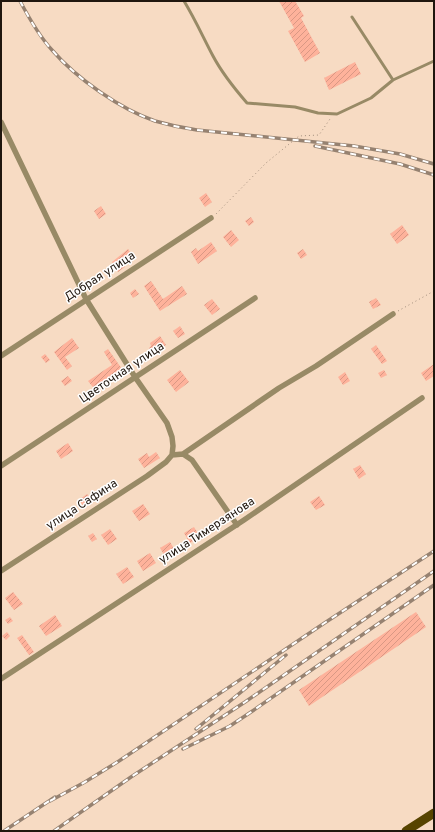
<svg xmlns="http://www.w3.org/2000/svg" width="435" height="832" font-family="Overpass,sans-serif">
<defs>
<pattern id="building-hatch" width="6" height="6" patternUnits="userSpaceOnUse"><rect width="6" height="6" fill="#feb29b"/><path d="M-1 1l2-2M0 6l6-6M5 7l2-2" fill="none" stroke="#d99884"/></pattern>
</defs>
<rect width="100%" height="100%" fill="#f7dbc3"/>
<!-- building -->
<path fill="url(#building-hatch)" d="M279 1H295L304 16 301 18 320 53 305 62 288 31 294 28Z
M355 62 361 74 329 90 324 78Z
M206 193 212 202 205 207 199 198Z
M101 206 106 214 99 219 94 211Z
M251 217 254 222 249 226 245 221Z
M402 225 409 235 397 244 390 234Z
M231 230 239 240 231 247 223 237Z
M211 242 217 251 198 264 191 252 196 248 198 251Z
M128 249 134 258 124 265 125 267 118 272 112 262Z
M303 249 307 255 301 259 297 253Z
M151 281 163 299 182 286 187 294 160 311 144 286Z
M135 289 139 294 133 298 130 293Z
M376 298 381 305 373 309 369 302Z
M212 299 220 309 212 315 204 305Z
M180 326 185 334 178 338 173 331Z
M160 336 166 345 156 352 154 350 151 351 149 348 151 346 150 343Z
M72 338 79 348 65 357 72 366 67 370 54 352Z
M376 345 387 361 382 364 371 349Z
M108 349 122 369 102 383 103 386 96 391 88 381 112 365 104 352Z
M45 354 50 360 46 363 41 357Z
M434 364V376L426 381 421 373Z
M180 370 189 382 176 392 167 380Z
M384 370 387 375 381 378 378 373Z
M345 372 350 381 343 385 338 377Z
M68 376 72 381 65 386 61 381Z
M68 443 73 451 61 459 56 451Z
M156 452 160 458 144 468 138 459 147 453 149 457Z
M360 465 366 474 359 479 353 469Z
M87 494 92 501 84 507 79 500Z
M319 496 325 505 316 510 310 502Z
M143 504 150 514 139 521 132 511Z
M194 527 200 537 190 543 184 533Z
M110 529 117 539 108 545 101 535Z
M93 533 97 539 92 542 88 536Z
M170 542 176 552 166 558 160 548Z
M150 553 156 563 143 571 137 561Z
M127 567 134 577 123 584 116 574Z
M13 592 23 604 14 610 5 598Z
M416 612 426 627 309 706 299 690Z
M55 615 62 626 46 636 39 626Z
M10 617 13 621 8 624 5 620Z
M7 632 10 636 6 640 2 636Z
M22 635 34 652 29 655 17 638Z"/>
<g fill="none" stroke-linecap="round" stroke-linejoin="round">
<!-- path -->
<path stroke="#a18d7b" stroke-width="1" stroke-dasharray="1 3" stroke-linecap="butt" d="M216 214 266 163 299 136 319 135 330 119
M398 311 434 291"/>
<!-- service -->
<path stroke="#988a66" stroke-width="3" d="M184 1C195 19 203 37 213 56 222 73 234 88 247 103L295 107 318 113 337 114 371 98 393 80 434 61
M352 17 393 80"/>
<!-- minor -->
<path stroke="#988a66" stroke-width="5.5" d="M1 122 86 299 135 377 167 423 172 437 173 446 172 455 166 462 147 476 1 571
M1 356 211 218
M183 454 192 460 237 525
M172 455 183 454 279 388 316 366 393 314
M1 466 255 298
M1 679 244 520 422 398"/>
<!-- primary -->
<path stroke="#574400" stroke-width="9" d="M406 831 434 813"/>
<!-- rail casing -->
<g stroke="#968271" stroke-width="3.5">
<path id="rail" d="M20 1C29 18 39 36 52 50 76 78 120 109 155 121 169 125 183 128 197 130L354 146 400 154 434 164
M315 146 400 164 434 175
M196 729 286 655
M183 749 230 726 251 712 434 585
M50 801 85 782 119 761 323 624 434 551
M4 831 55 797
M54 831 131 777 245 702 434 571"/>
</g>
<!-- rail -->
<use href="#rail" stroke="#fff" stroke-width="2" stroke-dasharray="6" stroke-linecap="butt"/>
</g>
<g text-anchor="middle" dominant-baseline="central" stroke-width="3" stroke-linejoin="round" paint-order="stroke">
<!-- street labels -->
<g font-size="12" fill="#20160e" stroke="#fff">
<text transform="translate(100 277) rotate(-33)">Добрая улица</text>
<text transform="translate(122 373) rotate(-34)">Цветочная улица</text>
<text transform="translate(82 505) rotate(-33)">улица Сафина</text>
<text transform="translate(207 531) rotate(-33)">улица Тимерзянова</text>
</g>
</g>
<!-- border -->
<rect width="435" height="832" fill="none" stroke="#20160e" stroke-width="4"/>
</svg>
